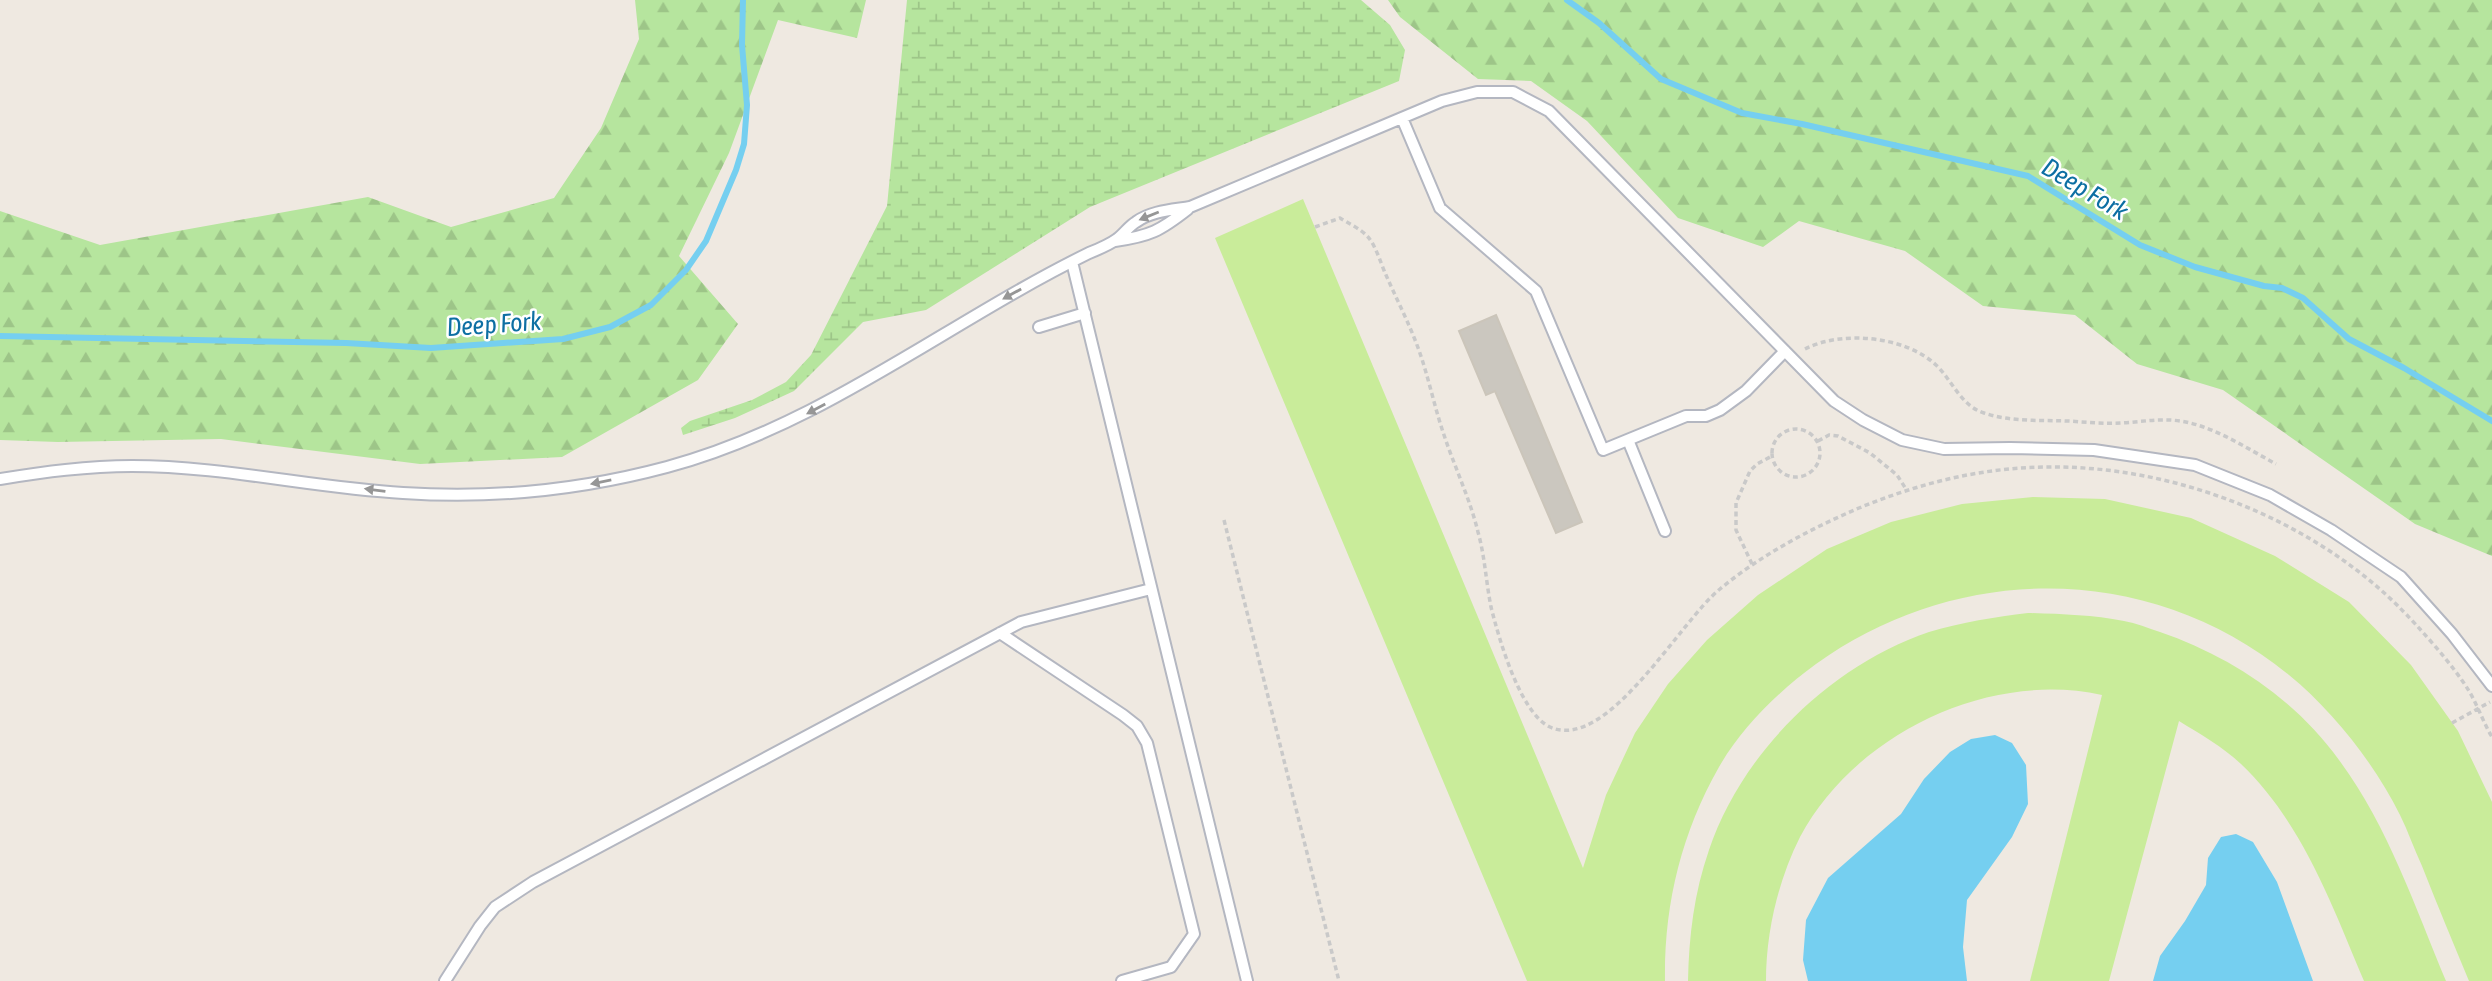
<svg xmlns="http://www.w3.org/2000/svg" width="2492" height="981" font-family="'Asap Condensed',sans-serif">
<defs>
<pattern id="forest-firs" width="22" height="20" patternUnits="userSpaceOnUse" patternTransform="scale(1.75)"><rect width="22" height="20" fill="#b6e59e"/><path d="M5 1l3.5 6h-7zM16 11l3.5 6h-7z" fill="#9dc588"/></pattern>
<pattern id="wetland-marsh" width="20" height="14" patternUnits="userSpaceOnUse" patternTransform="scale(1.75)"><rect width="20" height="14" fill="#b6e59e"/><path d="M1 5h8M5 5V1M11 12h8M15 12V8" fill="none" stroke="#9dc588"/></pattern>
</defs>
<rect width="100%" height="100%" fill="#efe9e1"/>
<!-- forest -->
<path fill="url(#forest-firs)" d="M635 0H866L857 38 778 20 729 153 679 256 738 324 698 380 562 457 420 464 221 439 58 442 0 440V211L100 245 368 197 451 227 554 198 601 128 639 39Z
M1388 0H2492V556L2415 524 2223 390 2137 364 2075 315 1983 306 1905 251 1799 221 1763 247 1678 218 1587 121 1531 81 1478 79 1400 17Z"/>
<!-- wetland -->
<path fill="url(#wetland-marsh)" d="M907 0H1361L1390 25 1405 50 1399 81 1090 207 926 310 863 322 794 391 735 418 683 435 681 428 690 421 752 400 786 382 811 355 887 206Z"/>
<!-- pitch -->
<path fill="#c9ec9a" d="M1303 199 1583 868 1606 795 1635 733 1668 684 1707 640 1758 595 1827 549 1891 522 1962 504 2033 497 2105 499 2191 518 2275 556 2349 602 2411 665 2458 731 2492 802V981H2469C2453 943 2437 904 2422 866 2414 849 2408 831 2400 815 2374 763 2333 711 2289 675 2151 562 1959 561 1816 664 1779 691 1742 727 1719 767 1681 834 1664 905 1665 981H1527L1215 238Z
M2028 613C2061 614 2092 615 2124 621 2136 623 2148 628 2160 632 2230 656 2295 699 2339 760 2388 826 2415 907 2446 981H2364C2332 905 2302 822 2241 764 2223 747 2200 734 2179 721L2109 981H2030L2102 695C1988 670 1855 734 1800 837 1778 881 1766 932 1766 981H1688C1689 936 1694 893 1709 850 1742 752 1831 665 1929 632 1962 622 1995 617 2028 613Z"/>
<!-- water -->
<path fill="#75cff0" d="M1995 735 2012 743 2026 765 2028 804 2012 837 1967 900 1963 947 1967 981H1808L1803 960 1806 920 1828 878 1901 814 1924 779 1950 752 1971 739Z
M2236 834 2253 842 2277 882 2313 981H2153L2160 956 2185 921 2206 885 2208 858 2221 837Z"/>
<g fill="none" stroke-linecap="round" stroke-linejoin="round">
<!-- stream -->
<path stroke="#75cff0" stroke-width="6" d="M1567 0 1599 23 1661 79 1742 113 1802 124 2028 176 2140 245 2195 267 2264 286 2282 288 2303 298 2349 339 2404 368 2492 421
M0 336 346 343 431 348 563 339 610 327 651 305 686 270 706 241 736 170 744 144 747 105 742 45 743 0"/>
</g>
<!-- building -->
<path fill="#cbc7bf" stroke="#cbc5ba" stroke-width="2" d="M1496 315 1582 522 1556 533 1495 391 1486 395 1459 331Z"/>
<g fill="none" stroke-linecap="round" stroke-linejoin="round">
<!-- lane casing -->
<g stroke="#b4b7c1" stroke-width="14">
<path id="lane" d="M1402 118 1440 208 1536 291 1603 450 1686 416H1706L1720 410 1746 391 1785 351
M1115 241C1150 236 1160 231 1188 209
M1072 262 1247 981
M1039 327 1085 313
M1628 440 1665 531
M0 479C44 472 87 466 132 466 223 466 313 488 403 493 492 499 581 490 667 467 823 425 946 323 1089 253 1099 249 1109 245 1117 239 1124 234 1129 226 1136 222 1151 211 1172 210 1190 207L1442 101 1477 92H1513L1549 111 1834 401 1863 420 1902 440 1944 449 2010 448 2094 450 2195 465 2270 495 2331 530 2401 577 2452 634 2492 686
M1000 633 1123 715 1137 726 1147 743 1194 934 1171 967 1122 981
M445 981 480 926 495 907 533 882 1021 622 1151 589"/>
</g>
<!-- path -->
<path stroke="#c9c9c9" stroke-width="3.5" stroke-dasharray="5 3.5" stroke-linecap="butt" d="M1315 227 1340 218C1348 223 1361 229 1368 237 1376 246 1381 264 1386 275 1396 298 1408 321 1417 345 1428 374 1434 406 1444 435 1455 468 1470 499 1478 532 1485 557 1486 582 1491 607 1499 639 1520 713 1550 727 1607 753 1680 621 1720 589 1761 555 1810 529 1859 508 1920 483 1983 467 2050 467 2174 466 2309 518 2398 606 2419 627 2454 666 2469 691 2478 706 2483 722 2492 737
M1805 349C1842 330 1905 336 1936 365 1952 380 1961 406 1984 413 2011 422 2040 420 2068 421 2086 422 2104 424 2121 423 2141 422 2160 418 2180 421 2214 426 2246 448 2276 464
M1772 453a24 24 0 1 1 48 0a24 24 0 1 1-48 0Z
M1818 441 1829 435 1838 436 1870 453 1897 475 1906 489
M1224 520 1339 981
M1752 564 1736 530V503L1750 471 1757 464 1772 456
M2452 723 2490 702"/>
<!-- lane -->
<use href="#lane" stroke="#fff" stroke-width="10"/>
</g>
<!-- one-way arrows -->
<defs><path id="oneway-solid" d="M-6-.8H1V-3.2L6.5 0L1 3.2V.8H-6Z" transform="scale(1.75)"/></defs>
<g fill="#969696">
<use href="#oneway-solid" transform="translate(1149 216) rotate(158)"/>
<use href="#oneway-solid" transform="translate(1012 294) rotate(151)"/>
<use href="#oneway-solid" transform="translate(816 409) rotate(152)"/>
<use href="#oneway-solid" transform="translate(601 482) rotate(169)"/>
<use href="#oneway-solid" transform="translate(375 490) rotate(-173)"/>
</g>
<g text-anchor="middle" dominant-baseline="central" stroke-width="5" stroke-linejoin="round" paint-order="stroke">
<!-- water labels -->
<g font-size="26" font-style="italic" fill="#0d6fa3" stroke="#fff">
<text transform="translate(2085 189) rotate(31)">Deep Fork</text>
<text transform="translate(494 324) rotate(-4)">Deep Fork</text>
</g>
</g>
</svg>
